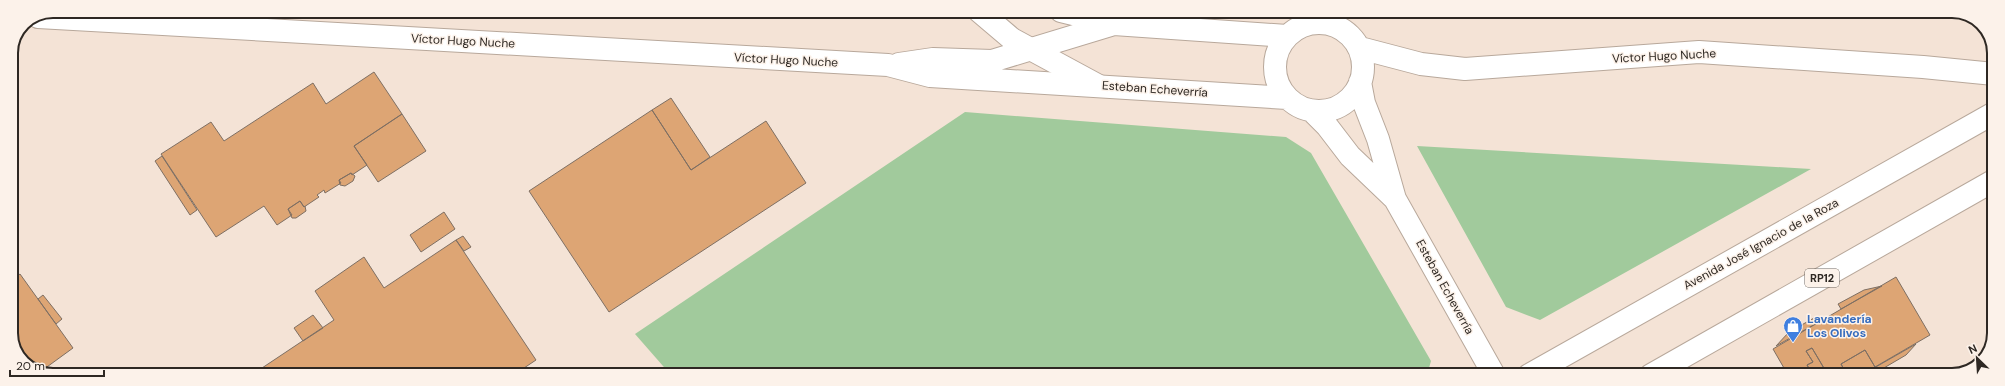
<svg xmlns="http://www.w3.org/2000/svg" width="2005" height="386" font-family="'DM Sans',sans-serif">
<rect width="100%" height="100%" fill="#f4e3d6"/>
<!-- green -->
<path fill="#a1ca9c" d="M965 112 1286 137 1311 153 1431 361 1427 375 670 374 635 334Z
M1417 146 1811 169 1540 320 1506 307Z"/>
<!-- building -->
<path fill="#dda574" stroke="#7e6f63" d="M1812 12H1859L1858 16 1811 13Z
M374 72 402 114 354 146 367 165 352 175 351 173 339 180 341 183 325 193 324 190 317 195 319 197 304 207 300 201 288 209 292 215 277 225 264 206 216 237 161 154 211 122 224 141 313 83 326 104Z
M671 98 710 157 691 170 652 110Z
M652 110 691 170 766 121 806 183 609 312 529 191Z
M402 114 426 151 378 182 354 146Z
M162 156 197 210 190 215 155 161Z
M351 173 355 176 353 181 345 186 340 185 339 180Z
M300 201 304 207 305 206 306 211 296 218H292L288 209Z
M444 212 455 229 421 252 410 235Z
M463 236 471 247 464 251 456 240Z
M456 240 536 360 515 374H266L262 368 334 320 315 291 364 257 384 288Z
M20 274 73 348 40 372 22 361 11 338V281Z
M1896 277 1930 335 1875 367 1865 350 1841 364 1847 375H1828L1812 348 1806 351 1813 362 1807 365 1813 375H1788L1773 349Z
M1882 286 1841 309 1838 304 1864 290Z
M43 295 62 319 56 324 38 299Z
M313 315 323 328 303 341 294 328Z
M1814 318 1817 323 1776 346 1789 332Z
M1916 344 1906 355 1877 372 1874 368Z
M1812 348 1828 375H1813L1807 365 1813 362 1806 351Z
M1865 350 1875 367 1862 375H1847L1841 364Z"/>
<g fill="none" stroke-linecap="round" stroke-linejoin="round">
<!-- minor casing -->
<g stroke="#b8a89b" stroke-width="24">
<path id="minor" d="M979 11 1012 39 1099 86
M1061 11 1114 24"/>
</g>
<!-- tertiary casing -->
<g stroke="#b8a89b" stroke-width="24">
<path id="tertiary" d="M38 17 888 65 930 76 1287 98
M1275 67a44 44 0 1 1 88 0a44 44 0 1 1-88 0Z
M1360 48 1421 64 1465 69 1699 52 1923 67 1994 74
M899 64 933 59 992 61 1114 24 1287 36
M1360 82 1364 103 1378 139 1395 199 1494 375
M1312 111 1327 126 1350 156 1395 199"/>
</g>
<!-- primary casing -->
<g stroke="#b8a89b" stroke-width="24">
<path id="primary" d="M1529 375 1994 113
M1651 375 1993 181"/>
</g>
<!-- minor -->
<use href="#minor" stroke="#fff" stroke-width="22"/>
<!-- tertiary -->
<use href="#tertiary" stroke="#fff" stroke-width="22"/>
<!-- primary -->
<use href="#primary" stroke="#fff" stroke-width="22"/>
</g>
<!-- icons -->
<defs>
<g id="shop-pin" transform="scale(1)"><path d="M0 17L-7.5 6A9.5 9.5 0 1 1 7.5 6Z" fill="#3f7fe0" stroke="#fcf2ea"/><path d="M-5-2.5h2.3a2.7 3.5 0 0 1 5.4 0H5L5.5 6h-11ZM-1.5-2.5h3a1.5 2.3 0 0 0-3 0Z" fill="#fff"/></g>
</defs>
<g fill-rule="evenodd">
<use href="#shop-pin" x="1793" y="326"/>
</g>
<g text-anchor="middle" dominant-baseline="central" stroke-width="3" stroke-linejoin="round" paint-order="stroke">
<!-- shield labels -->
<rect fill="#fcf2ea" stroke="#6c655f" stroke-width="1" x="1805" y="269" width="34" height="18" rx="3"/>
<g font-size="11" font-weight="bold" fill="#2e2823">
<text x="1822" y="278">RP12</text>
</g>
<!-- street labels -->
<g font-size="12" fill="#2e2823" stroke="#fcf2ea">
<text transform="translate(463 41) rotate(3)">Víctor Hugo Nuche</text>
<text transform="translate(1664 56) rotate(-3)">Víctor Hugo Nuche</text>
<text transform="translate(786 60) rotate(3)">Víctor Hugo Nuche</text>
<text transform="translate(1155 89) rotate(4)">Esteban Echeverría</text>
<text transform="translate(1761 244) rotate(-29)">Avenida José Ignacio de la Roza</text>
<text transform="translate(1445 287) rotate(61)">Esteban Echeverría</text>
</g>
<!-- shop labels -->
<g font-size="12" font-weight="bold" fill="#366cbe" stroke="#fcf2ea" text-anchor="start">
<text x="1807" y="319">Lavandería<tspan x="1807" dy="14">Los Olivos</tspan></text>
</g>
</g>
<!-- crop -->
<path d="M0 0H2005V386H0ZM53 18H1952A35 35 0 0 1 1987 53V333A35 35 0 0 1 1952 368H53A35 35 0 0 1 18 333V53A35 35 0 0 1 53 18Z" fill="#fcf2ea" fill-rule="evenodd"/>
<path fill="none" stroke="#2e2823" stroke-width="2" d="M53 18H1952A35 35 0 0 1 1987 53V333A35 35 0 0 1 1952 368H53A35 35 0 0 1 18 333V53A35 35 0 0 1 53 18Z"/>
<!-- north arrow -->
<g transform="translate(1977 358) rotate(335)" stroke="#fcf2ea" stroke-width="3" paint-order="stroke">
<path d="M0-3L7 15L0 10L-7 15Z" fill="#2e2823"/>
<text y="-6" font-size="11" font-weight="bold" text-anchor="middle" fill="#2e2823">N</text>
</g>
<!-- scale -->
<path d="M10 370v6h94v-6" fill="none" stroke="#2e2823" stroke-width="2"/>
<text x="16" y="370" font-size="12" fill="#2e2823" stroke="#fcf2ea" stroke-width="3" paint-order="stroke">20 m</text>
</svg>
